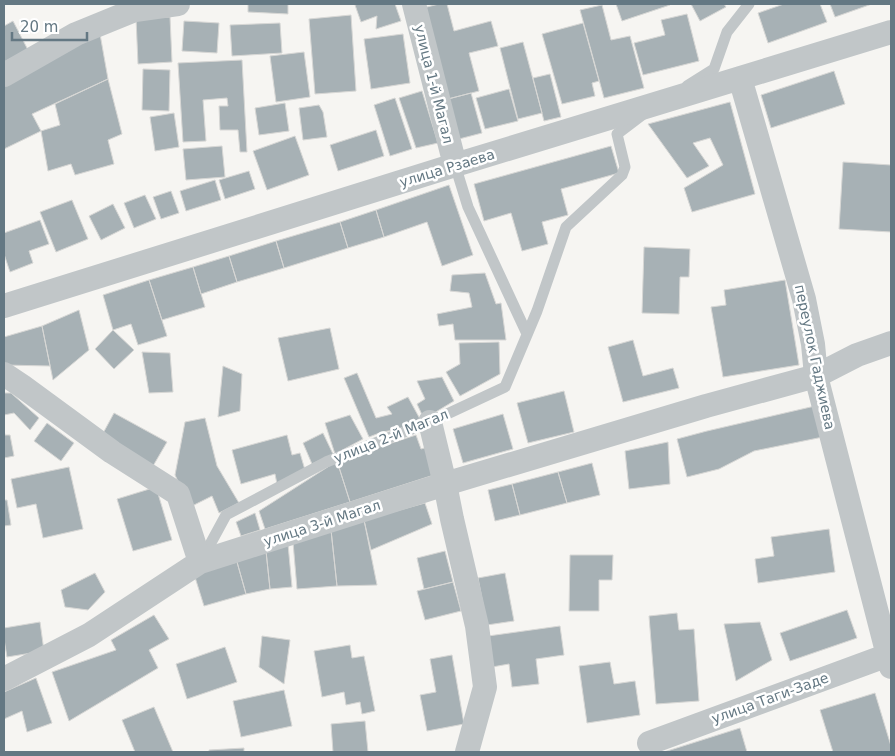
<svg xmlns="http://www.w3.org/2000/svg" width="895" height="756" font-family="'DejaVu Sans',sans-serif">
<rect width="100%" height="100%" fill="#f6f5f2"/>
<!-- building -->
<path fill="#a7b1b5" stroke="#d7d7d5" d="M248 4H288V14L248 12Z
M359 4H395L401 21 376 29 377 16 361 22 355 5Z
M439 4H447L454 31 491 21 498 46 469 53 479 91 448 99 423 8Z
M616 4H669L670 5 622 21Z
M691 4H724L726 7 700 21Z
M784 4H820L827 22 768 43 758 13Z
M830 4H872L835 17Z
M602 5 611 40 630 36 644 88 604 98 580 10Z
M687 14 699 61 643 75 634 43 665 35 661 20Z
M351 15 356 91 315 94 309 19Z
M170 17 172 62 138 64 136 18Z
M13 21 28 50 4 62V26Z
M184 21 219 23 217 53 182 51Z
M280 23 282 53 232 56 230 25Z
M583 23 599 81 592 83 595 96 562 104 542 34Z
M100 34 108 79 32 114 41 131 4 149V79Z
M403 34 410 83 371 89 364 39Z
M523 42 542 113 518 119 500 48Z
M304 52 310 97 276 102 270 56Z
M242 60 247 152H240L238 130H220L219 106H228L227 98 203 100 206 141 183 142 178 63Z
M143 69 170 70 169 111 142 110Z
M834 71 845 104 771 128 761 95Z
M550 74 561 117 544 121 533 78Z
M108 79 122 134 108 140 114 164 75 175 71 164 48 171 41 131 60 125 55 104Z
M509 89 518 121 485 129 476 98Z
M422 91 438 143 416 148 399 98Z
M471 93 482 133 459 139 448 99Z
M395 98 412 149 390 156 374 105Z
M730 102 755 194 692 212 684 188 723 165 710 138 693 143 709 166 687 178 648 124Z
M285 103 289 131 259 135 255 108Z
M319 105 323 112 327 137 303 140 299 108Z
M174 113 179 147 155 151 150 117Z
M376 130 384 156 338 171 330 145Z
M295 136 309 175 267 190 253 151Z
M222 146 225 177 186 180 183 149Z
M611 146 619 173 561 189 568 215 542 222 548 244 522 251 511 213 484 221 474 184Z
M843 162 891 165V232L839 229Z
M249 171 255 189 225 199 219 180Z
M215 180 221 200 186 211 180 191Z
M449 185 473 255 442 266 427 222 384 237 376 210Z
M171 191 179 213 161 219 153 197Z
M145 195 156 219 134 228 124 203Z
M72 200 88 239 56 252 40 212Z
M113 204 125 228 101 240 89 216Z
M376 210 384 237 348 248 340 222Z
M40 220 49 244 29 251 33 263 10 272 4 254V233Z
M340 222 348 248 284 268 276 241Z
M276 241 284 268 237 282 229 256Z
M644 247 690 249 689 277H680L679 314 642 313Z
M229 256 237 282 201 294 193 267Z
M193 267 205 307 162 320 149 280Z
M485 273 496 304 501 303 506 340H455L453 324 439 326 437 314 472 307 469 293 450 291 452 275Z
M149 280 167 336 138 345 131 324 113 330 103 295Z
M785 280 799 365 723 377 711 307 726 305 724 290Z
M79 310 89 350 53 380 42 326Z
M42 326 50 366 4 365V337Z
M330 328 339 369 288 381 278 338Z
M113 330 134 350 114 369 95 349Z
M633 340 643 376 673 368 679 388 623 402 608 347Z
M499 342 500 374 460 396 446 372 460 364 459 343Z
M142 352 170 353 173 392 149 393Z
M223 366 242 374 240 411 218 417Z
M357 373 376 418 392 414 387 407 408 397 420 419 400 429 382 432 369 437 344 378Z
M442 377 454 401 424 419 417 404 425 399 417 381Z
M564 391 574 432 528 443 517 403Z
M4 393H11L39 418 30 430 14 413 4 415Z
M815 406 823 437 754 451 719 469 687 477 677 439 707 431Z
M114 413 167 442 153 466 101 437Z
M503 414 513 449 463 463 453 429Z
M350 415 363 439 335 454 325 423Z
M205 418 217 466 239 503 219 513 212 496 190 507 175 475 185 422Z
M47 423 74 443 61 461 34 441Z
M4 430 5 435H10L14 456 4 458Z
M323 433 333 454 312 464 303 443Z
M287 435 292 455 300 453 305 470 277 484 275 474 241 484 232 450Z
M416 435 421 449 428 447 437 474 350 502 337 461Z
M668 442 670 484 629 489 625 451Z
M337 461 350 502 265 529 259 511Z
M592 463 600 495 567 503 558 472Z
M69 467 83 529 43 538 36 504 17 508 11 479Z
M558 472 567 503 520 515 512 484Z
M512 484 520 515 495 521 488 490Z
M156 487 172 540 133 551 117 499Z
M4 500H7L11 525 4 526Z
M425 503 432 524 371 550 364 520Z
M255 513 260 530 241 536 236 522Z
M364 520 377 585 337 586 331 530Z
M829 529 835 572 758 583 755 559 774 556 771 537Z
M331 530 337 586 297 589 293 542Z
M288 544 292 587 270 589 266 551Z
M266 551 270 589 246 594 237 562Z
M445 551 453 582 424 589 417 558Z
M570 555H613L612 580H599V611H569Z
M237 562 246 594 204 606 194 574Z
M95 573 105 592 88 610 65 607 61 590Z
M505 573 514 621 487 625 478 578Z
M453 582 461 611 425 620 417 591Z
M847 610 857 638 790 661 780 633Z
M677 613 679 630 694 629 699 701 656 704 649 616Z
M154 615 169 639 149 650 158 668 69 721 52 672 116 650 111 640Z
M40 622 44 651 7 657 4 639V628Z
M760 622 772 660 736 681 724 624Z
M560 626 564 655 536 659 539 684 512 687 509 664 492 667 488 636Z
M262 636 290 640 284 684 259 667Z
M350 645 352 658 364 656 375 711 362 714 360 702 346 705 344 692 322 697 314 651Z
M225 647 237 682 187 699 176 664Z
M452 655 464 724 427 731 420 695 436 692 430 659Z
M610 662 614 684 635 681 640 715 587 723 579 666Z
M36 678 52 723 27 732 22 711 4 719V692Z
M284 690 292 726 241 737 233 701Z
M875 693 891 746V752H833L820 710Z
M154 707 173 752H135L122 720Z
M365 721 368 752H333L331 724Z
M740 728 747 752H664Z
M244 748V752H209V750Z"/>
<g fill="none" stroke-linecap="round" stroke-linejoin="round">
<!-- lane -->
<path stroke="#c1c6c8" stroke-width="11" d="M687 86 714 69 727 32 749 4
M455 165 468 207 527 334
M201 561 226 515 326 462 430 422 505 387 537 311 566 227 622 175 625 167 617 134 642 115"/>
<!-- street -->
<path stroke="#c1c6c8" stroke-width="24" d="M414 4 455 165
M4 75 76 34 135 10 178 4
M740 78 804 299 813 344 816 376 891 667
M4 306 455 165 891 32
M4 374 22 386 112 452 178 494 200 562
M430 422 445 484 452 519 477 626 485 687 467 752
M4 679 89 635 200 562 445 484 706 406 816 376 857 355 891 343
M649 743 891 654"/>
</g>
<g text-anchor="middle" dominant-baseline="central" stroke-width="5" stroke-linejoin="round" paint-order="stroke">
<!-- street labels -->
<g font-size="14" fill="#647883" stroke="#fff">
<text transform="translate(434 84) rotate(76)">улица 1-й Магал</text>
<text transform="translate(447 168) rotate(-17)">улица Рзаева</text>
<text transform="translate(815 357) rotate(78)">переулок Гаджиева</text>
<text transform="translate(391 436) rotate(-22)">улица 2-й Магал</text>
<text transform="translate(322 523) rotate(-18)">улица 3-й Магал</text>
<text transform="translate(770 698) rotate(-20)">улица Таги-Заде</text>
</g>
</g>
<!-- border -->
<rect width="895" height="756" fill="none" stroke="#647883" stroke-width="10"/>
<!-- scale -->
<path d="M12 32v8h75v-8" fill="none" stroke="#647883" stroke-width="2.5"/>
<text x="20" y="32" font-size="15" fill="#647883" stroke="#ffffff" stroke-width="4" paint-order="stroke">20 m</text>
</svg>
